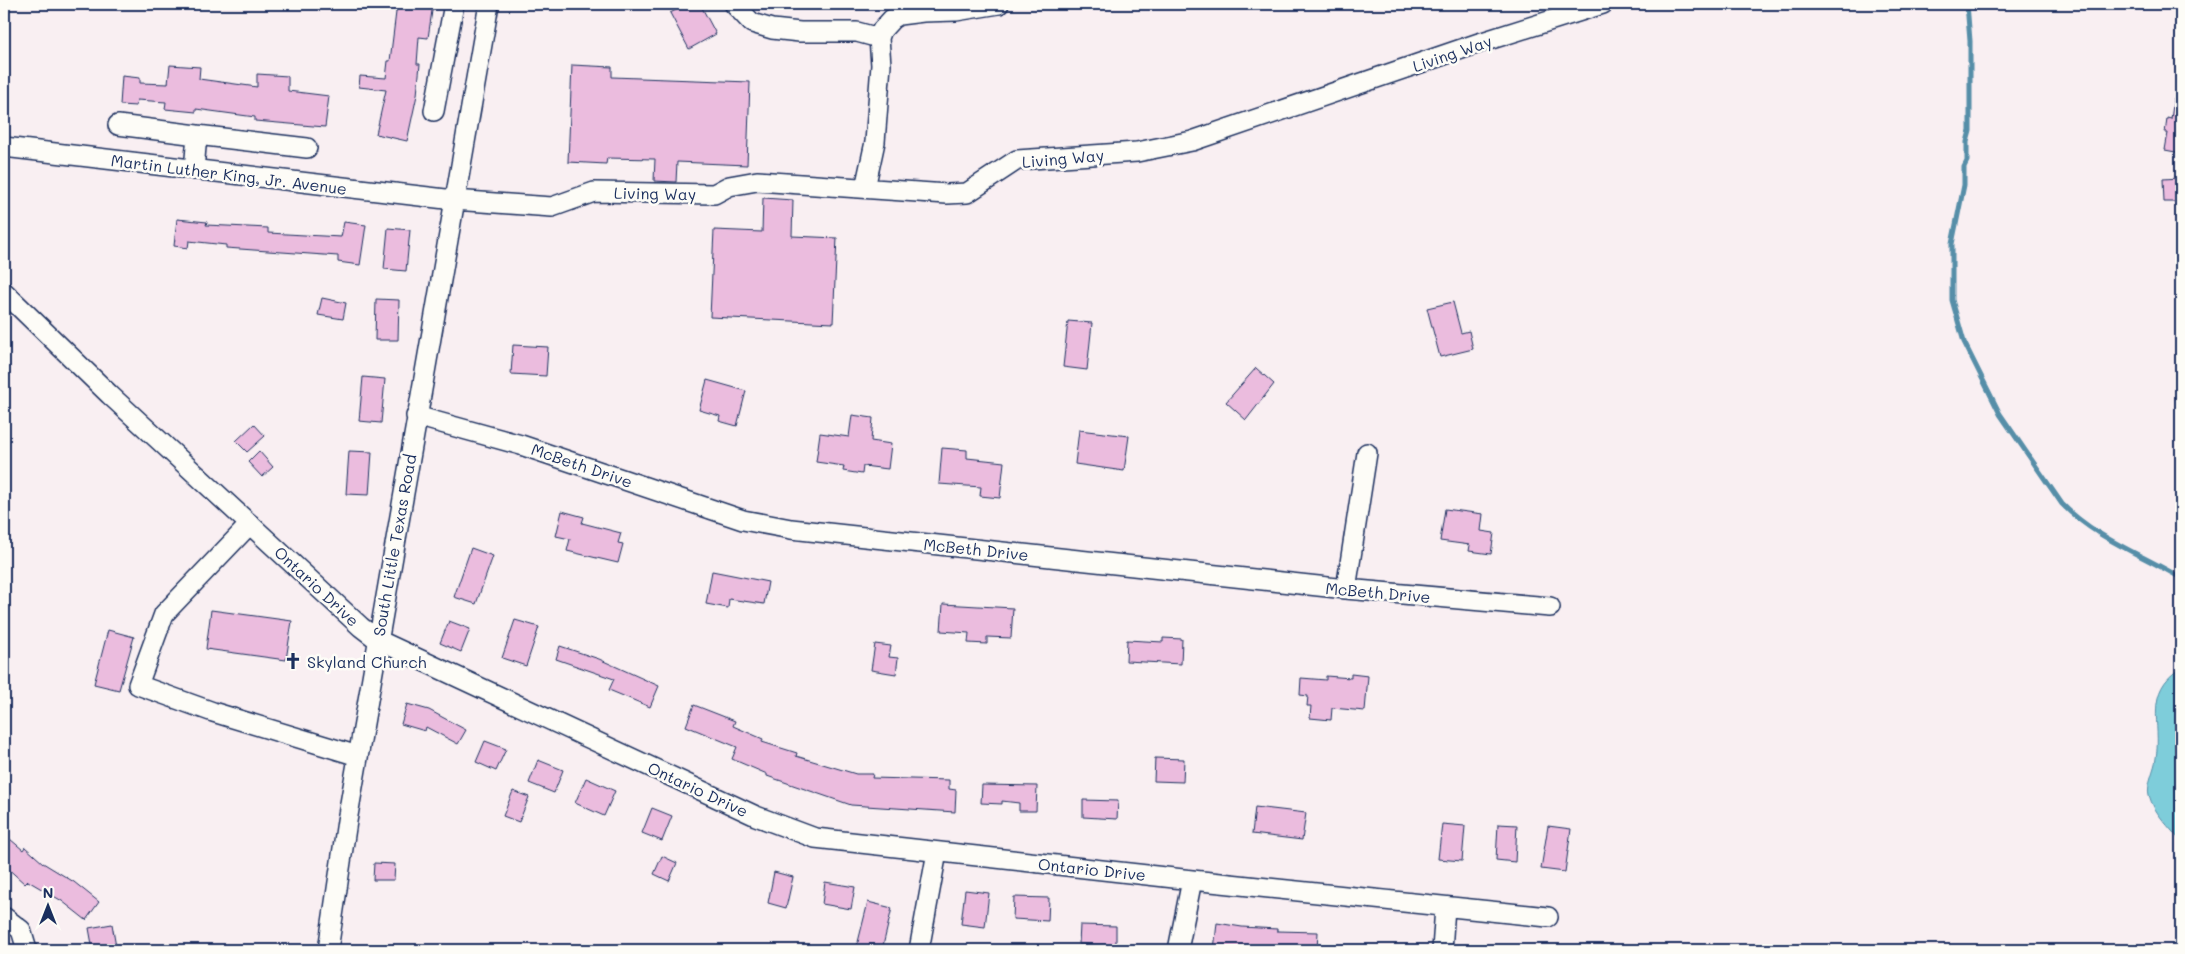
<svg xmlns="http://www.w3.org/2000/svg" width="2185" height="954" font-family="Mali,sans-serif">
<rect width="100%" height="100%" fill="#f9eff2"/>
<filter id="ink" filterUnits="userSpaceOnUse"><feTurbulence type="fractalNoise" baseFrequency=".02" numOctaves="2"/><feDisplacementMap in="SourceGraphic" scale="10" xChannelSelector="R" yChannelSelector="G"/><feConvolveMatrix kernelMatrix="1 2 1 2 8 2 1 2 1" color-interpolation-filters="sRGB"/></filter>
<g filter="url(#ink)">
<!-- water -->
<path fill="#7ecdda" stroke="#568ea8" d="M2181 668V842C2170 827 2154 814 2149 795 2146 785 2155 769 2156 758 2162 723 2143 692 2181 668Z"/>
<g fill="none" stroke-linecap="round" stroke-linejoin="round">
<!-- stream -->
<path stroke="#568ea8" stroke-width="5" d="M1967 4 1970 41V131L1967 142V161L1964 167V185L1952 244V300L1964 342 2000 414 2062 504C2095 538 2141 554 2181 578"/>
</g>
<!-- building -->
<path fill="#ebbcde" stroke="#1b2f5e" d="M397 4H433L428 38 419 37 417 64H420L417 95 407 141 376 134 386 90 359 87 360 76 386 78 388 61H390Z
M688 4H700L716 34 689 49 670 13Z
M170 65 200 67 199 79 257 87V74L288 76V91L329 96 325 127 255 121V117L196 109V112L165 109 166 102 137 100 136 106 120 105 122 76 140 78V83L168 84Z
M572 65 612 67V77L750 82 747 165 677 162 676 182 654 181 655 159 607 158 606 164 568 162Z
M2180 94H2181V153L2165 150 2168 133H2165L2167 118 2171 119 2174 98H2179Z
M2181 178V202H2164L2163 179Z
M763 198 793 200 792 236 837 238 833 323 710 317 714 230 762 232Z
M177 219 207 222 206 225 268 228V233L341 237 344 222 366 225 360 265 338 262V256L226 248V245L189 241 188 248 174 246Z
M388 228 410 230 406 271 384 269Z
M322 298 346 303 343 319 318 315Z
M376 299 399 300 398 340H375Z
M1453 302 1461 333 1469 331 1473 349 1440 357 1427 308Z
M1068 321 1092 323 1087 370 1063 367Z
M513 345 548 347 546 376 511 374Z
M1256 368 1274 384 1246 420 1226 402Z
M363 377 385 379 381 423 359 421Z
M707 380 746 391 737 426 719 421 720 416 699 410Z
M852 415 873 418 871 441 891 444 888 469 863 466 862 474 843 471 844 466 816 462 820 433 849 437Z
M254 424 265 436 247 452 236 441Z
M1079 430 1129 436 1124 471 1075 464Z
M942 448 967 450V458L1004 462 1000 498 980 496 981 487 939 484Z
M259 451 273 467 262 477 248 462Z
M349 451 372 452 369 495 346 494Z
M1445 509 1483 514 1481 531 1494 533 1491 554 1469 551 1470 545 1440 541Z
M562 511 584 517 582 523 621 533 618 543 623 544 618 563 567 551 570 539 556 536Z
M471 548 493 556 476 604 454 597Z
M712 571 768 582 764 604 729 599 728 608 706 604Z
M943 604 1013 608 1011 638 987 637V644L968 643 969 633 941 631Z
M211 610 292 621 286 660 206 649Z
M515 620 539 627 526 666 502 658Z
M449 621 470 629 461 652 440 643Z
M108 630 134 637 119 690 94 684Z
M1163 638 1182 639 1181 664 1126 661 1127 640 1163 642Z
M875 644 891 646 889 657 898 658 896 674 871 670Z
M560 646 599 659 659 686 650 707 609 690 614 679 556 659Z
M1351 674 1368 676 1365 711 1332 708 1331 720 1310 718 1311 706H1307L1308 696 1300 695 1301 678 1326 680V676L1351 678Z
M407 704 429 710 466 730 458 744 426 727 425 731 401 724Z
M694 705 735 721 733 726 763 739 762 742 797 753 796 756 856 774H873L872 778 949 780V789L956 790 955 812 851 805 767 776V774L732 759 737 747 686 726Z
M485 741 506 749 496 771 476 762Z
M1155 758 1184 759 1183 782 1154 781Z
M538 760 563 770 554 793 529 783Z
M586 778 615 791 604 816 575 803Z
M982 785 1037 786 1036 811H1019V803L1002 801V804L981 803Z
M513 791 529 797 519 822 503 816Z
M1083 800 1118 801 1117 819 1083 817Z
M1255 807 1306 813 1302 840 1252 834Z
M652 808 672 816 662 841 642 833Z
M1442 824 1465 826 1462 861 1438 859Z
M1498 824 1517 825 1515 862 1496 860Z
M1548 826 1571 829 1565 872 1541 869Z
M4 834 23 850 25 847 43 863 74 882 99 902 86 920 62 901 28 881 25 884 4 865Z
M662 856 677 863 669 881 654 874Z
M374 863 395 864 394 880H373Z
M774 872 793 877 786 908 768 903Z
M825 882 855 887 851 909 822 904Z
M965 890 989 893 985 927 961 924Z
M1014 897 1049 898 1048 921 1013 919Z
M868 902 892 908 882 950H856Z
M1217 923 1242 927 1277 929V931L1318 932 1317 950H1214Z
M112 924 116 947 93 950 89 928Z
M1080 925 1116 926V945L1079 944Z"/>
<g fill="none" stroke-linecap="round" stroke-linejoin="round">
<!-- minor casing -->
<g stroke="#1b2f5e" stroke-width="22">
<path id="minor" d="M734 4 752 23 772 29 800 32H857L879 38
M434 111 454 4
M118 125 197 135
M4 147 454 200 552 207 594 192 714 194 729 186 757 181 947 194 967 193 1017 160 1137 152 1192 141 1479 43 1603 4
M194 170 197 135 307 148
M865 188 875 142 881 65 879 38 882 30 892 19 899 15 923 12 956 11 999 4
M4 292 110 395 361 627 378 640 756 816 815 838 1192 880 1548 917
M416 416 521 445 743 520 791 529 1346 589 1550 607
M250 524 164 614 138 685 213 712 358 756
M1346 589 1367 453
M4 917 21 930 27 950
M328 950 347 821 489 4
M919 950 937 852
M1178 950 1192 880
M1442 950 1445 907"/>
</g>
<!-- minor -->
<use href="#minor" stroke="#fdfcf7" stroke-width="19"/>
</g>
</g>
<!-- icons -->
<defs>
<g id="church-bare" transform="scale(1.35)"><path d="M-1.2-6h2.4v3.5h3.3v2.4h-3.3V6h-2.4V-.1h-3.3v-2.4h3.3Z" fill="#1b2f5e" stroke="#fdfcf7" stroke-width="2.5" paint-order="stroke"/></g>
</defs>
<g fill-rule="evenodd">
<use href="#church-bare" x="293" y="661"/>
</g>
<g text-anchor="middle" dominant-baseline="central" stroke-width="5" stroke-linejoin="round" paint-order="stroke">
<!-- street labels -->
<g font-size="16" fill="#1b2f5e" stroke="#fdfcf7">
<text transform="translate(1452 53) rotate(-19)">Living Way</text>
<text transform="translate(1063 158) rotate(-5)">Living Way</text>
<text transform="translate(229 174) rotate(7)">Martin Luther King, Jr. Avenue</text>
<text transform="translate(655 193) rotate(1)">Living Way</text>
<text transform="translate(582 465) rotate(19)">McBeth Drive</text>
<text transform="translate(394 545) rotate(-80)">South Little Texas Road</text>
<text transform="translate(976 549) rotate(6)">McBeth Drive</text>
<text transform="translate(317 586) rotate(43)">Ontario Drive</text>
<text transform="translate(1378 592) rotate(5)">McBeth Drive</text>
<text transform="translate(698 789) rotate(25)">Ontario Drive</text>
<text transform="translate(1092 869) rotate(6)">Ontario Drive</text>
</g>
<!-- poi labels -->
<g font-size="16" fill="#1b2f5e" stroke="#fdfcf7" text-anchor="start">
<text x="307" y="661">Skyland Church</text>
</g>
</g>
<!-- margin -->
<rect width="2185" height="954" fill="none" stroke="#fdfcf7" stroke-width="20"/>
<rect x="10" y="10" width="2165" height="934" fill="none" stroke="#1b2f5e" stroke-width="2" filter="url(#ink)"/>
<!-- north arrow -->
<g transform="translate(48 906)" stroke="#fdfcf7" stroke-width="4" paint-order="stroke">
<path d="M0-4L9 19L0 12L-9 19Z" fill="#1b2f5e"/>
<text y="-8" font-size="14" font-weight="bold" text-anchor="middle" fill="#1b2f5e">N</text>
</g>
</svg>
